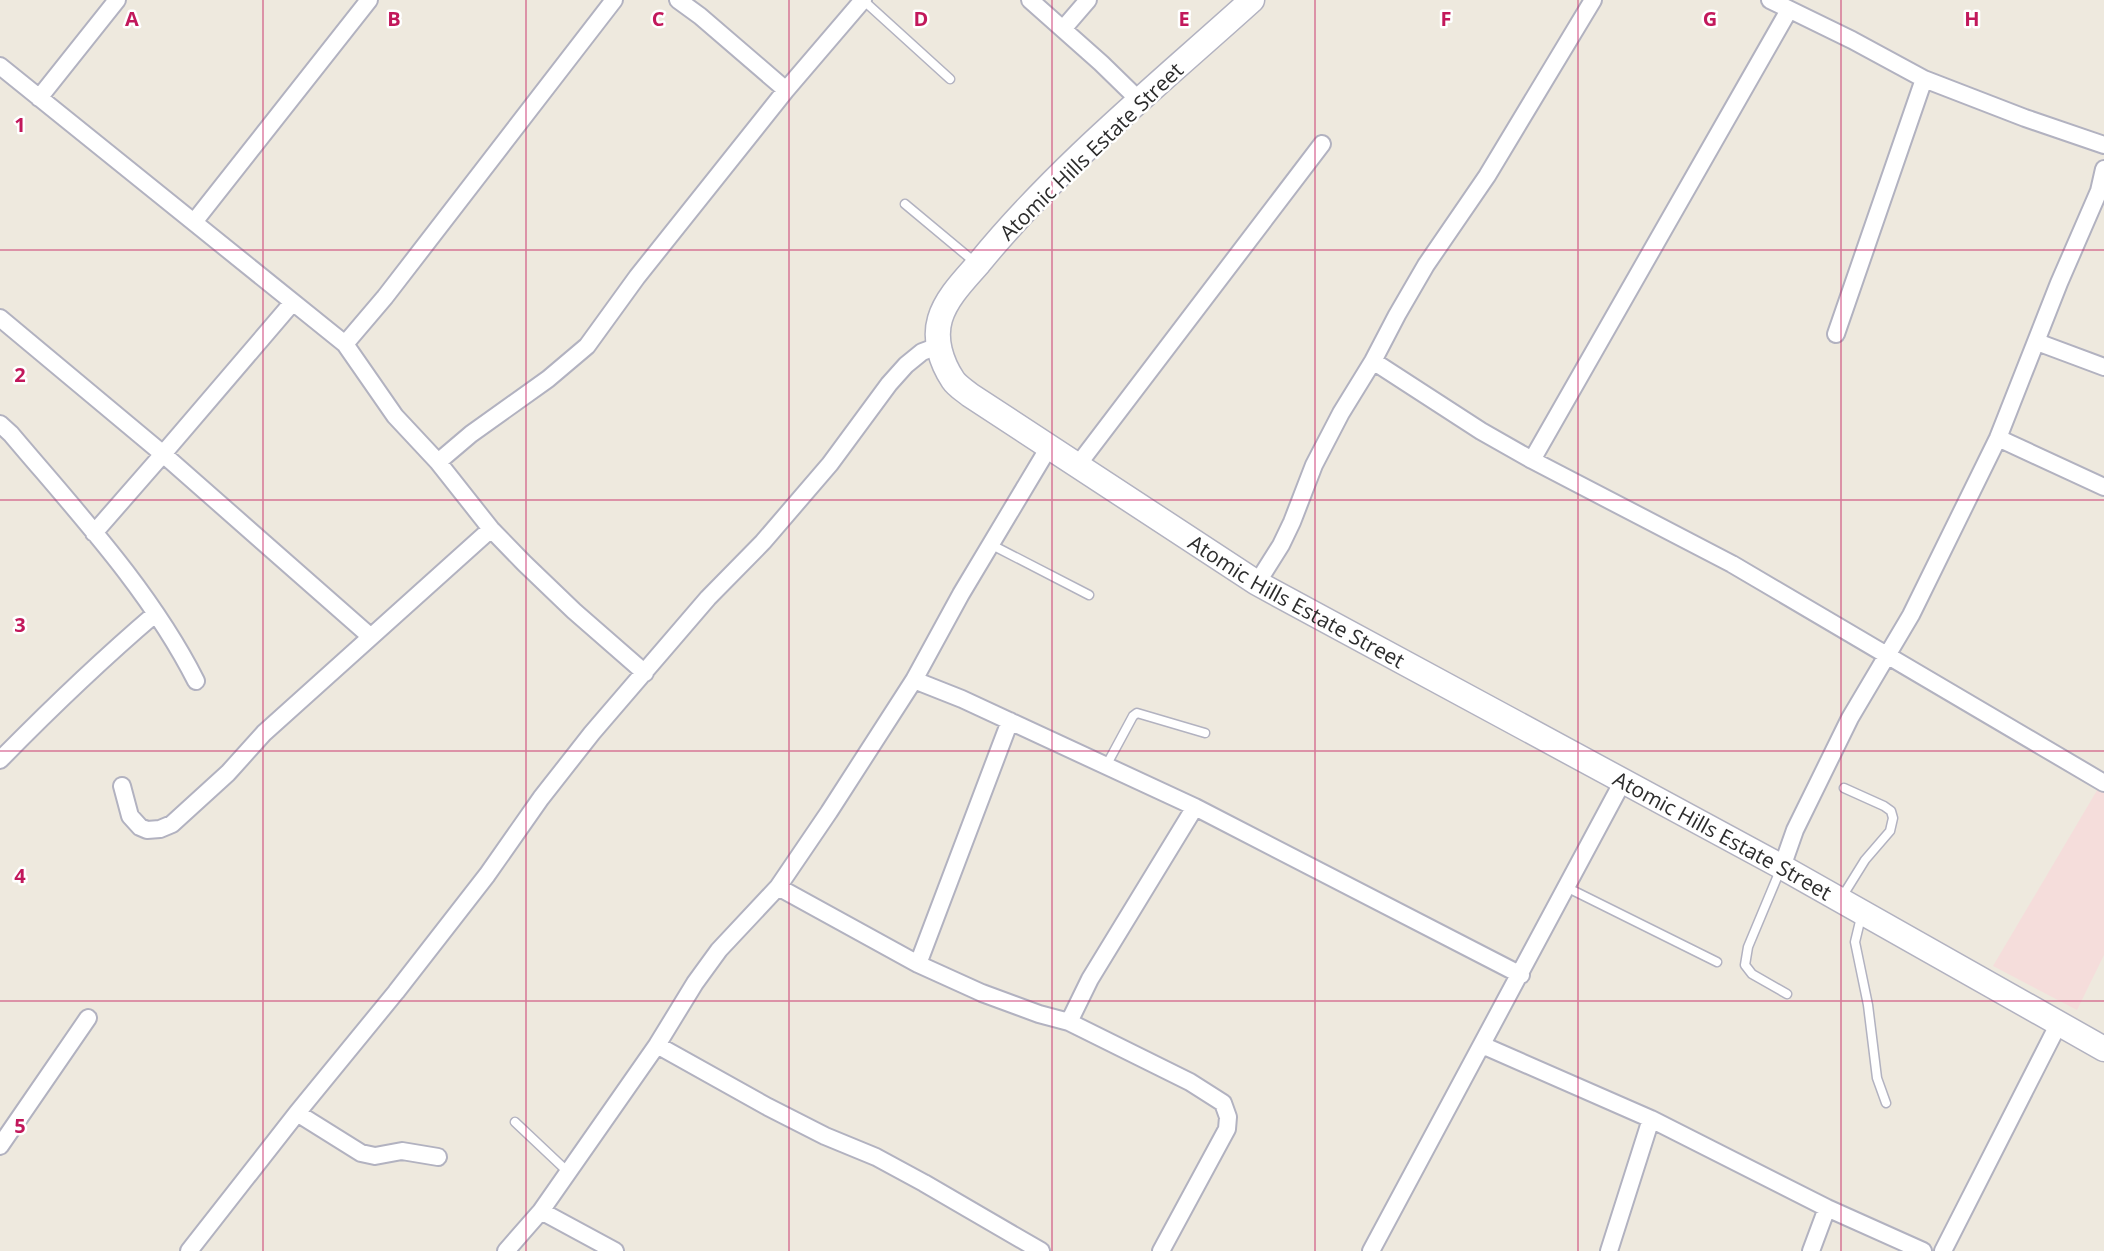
<svg xmlns="http://www.w3.org/2000/svg" width="2104" height="1251" font-family="'Open Sans',sans-serif">
<rect width="100%" height="100%" fill="#eee9de"/>
<!-- medical -->
<path fill="#f5dddb" d="M2099 787 2104 790V955L2077 1010 1993 966Z"/>
<g fill="none" stroke-linecap="round" stroke-linejoin="round">
<!-- lane casing -->
<g stroke="#b2b2c0" stroke-width="11">
<path id="lane" d="M863 0 950 79
M905 204 977 264
M992 545 1089 595
M1106 766 1133 716 1137 713 1205 733
M1781 868 1748 947 1745 965 1752 974 1787 994
M1566 887 1717 962
M1842 897 1865 860 1890 831 1893 818 1891 811 1884 806 1844 788
M1862 913 1855 942 1868 1005 1877 1078 1886 1103
M515 1122 568 1172"/>
</g>
<!-- street casing -->
<g stroke="#b2b2c0" stroke-width="20">
<path id="street" d="M678 0 700 16 786 90
M1030 0 1101 63 1140 101
M1770 0 1852 40 1924 79 2025 118 2104 145
M1063 29 1088 0
M0 66 345 344 395 416 438 462 491 529 524 563 574 611 645 673
M39 98 117 0
M194 222 369 0
M0 318 163 454 293 302
M1836 334 1924 79
M2037 342 2104 367
M345 344 385 297 614 0
M1373 361 1481 431 1532 460 1732 564 2104 783
M0 424 11 434C76 511 150 590 196 681
M1998 438 2104 487
M1532 460 1789 10
M438 462 471 434 548 379 587 346 637 277 786 90 863 0
M1077 466 1322 144
M94 533 163 454 371 637
M1257 583 1281 545 1292 522 1314 465 1341 413 1373 361 1397 315 1426 265 1487 176 1593 0
M914 680 962 699 1195 807 1521 975
M0 760C50 709 100 661 155 614
M122 786 130 816 140 827 147 830 160 829 172 824 228 773 264 733 491 529
M1782 867 1795 830 1850 718 1911 615 1998 438 2059 283 2099 191 2104 169
M778 887 918 964 982 993 1039 1014 1069 1022 1190 1082 1223 1103 1228 1117 1227 1129 1161 1251
M918 964 1010 721
M1069 1022 1090 979 1195 807
M657 1045 768 1107 825 1136 876 1157 924 1183 1041 1251
M1482 1045 1651 1119 1827 1208 1923 1251
M297 1113 361 1153 375 1156 402 1151 438 1157
M0 1146 88 1018
M541 1211 615 1251
M189 1251 297 1113 396 992 487 875 541 798 592 733 708 598 763 542 830 464 889 384 906 365 922 352 938 346
M506 1251 541 1211 657 1045 695 983 719 950 778 887 829 812 914 680 961 594 1049 447
M1371 1251 1623 781
M1609 1251 1651 1119
M1811 1251 1827 1208
M1943 1251 2059 1023"/>
</g>
<!-- secondary casing -->
<g stroke="#b2b2c0" stroke-width="27">
<g id="secondary">
<path id="s1" d="M1252 0C1159 84 1058 166 979 263 965 279 946 298 940 319 934 339 941 362 953 380 957 386 964 390 970 395L1257 583 1782 867 2104 1049"/>
</g>
</g>
<!-- lane -->
<use href="#lane" stroke="#fff" stroke-width="8"/>
<!-- street -->
<use href="#street" stroke="#fff" stroke-width="16"/>
<!-- secondary -->
<use href="#secondary" stroke="#fff" stroke-width="24"/>
</g>
<!-- grid -->
<path fill="none" stroke="#c2185b" stroke-width="1.5" stroke-opacity="0.55" d="M263 0V1251M526 0V1251M789 0V1251M1052 0V1251M1315 0V1251M1578 0V1251M1841 0V1251M0 250H2104M0 500H2104M0 751H2104M0 1001H2104"/>
<g text-anchor="middle" dominant-baseline="central" stroke-width="5" stroke-linejoin="round" paint-order="stroke">
<!-- street labels -->
<g font-size="21" fill="#2c2c2c" stroke="#fff">
<text transform="translate(1091 151) rotate(-44)">Atomic Hills Estate Street</text>
<text stroke="none"><textPath href="#s1" startOffset="922">Atomic Hills Estate Street</textPath></text>
<text stroke="none"><textPath href="#s1" startOffset="1408">Atomic Hills Estate Street</textPath></text>
</g>
</g>
<g font-size="20" text-anchor="middle" font-weight="bold" fill="#c2185b" stroke="#fff" stroke-width="5" stroke-linejoin="round" paint-order="stroke">
<text x="132" y="26">A</text>
<text x="394" y="26">B</text>
<text x="658" y="26">C</text>
<text x="921" y="26">D</text>
<text x="1184" y="26">E</text>
<text x="1446" y="26">F</text>
<text x="1710" y="26">G</text>
<text x="1972" y="26">H</text>
<text x="20" y="132">1</text>
<text x="20" y="382">2</text>
<text x="20" y="632">3</text>
<text x="20" y="883">4</text>
<text x="20" y="1133">5</text>
</g>
</svg>
